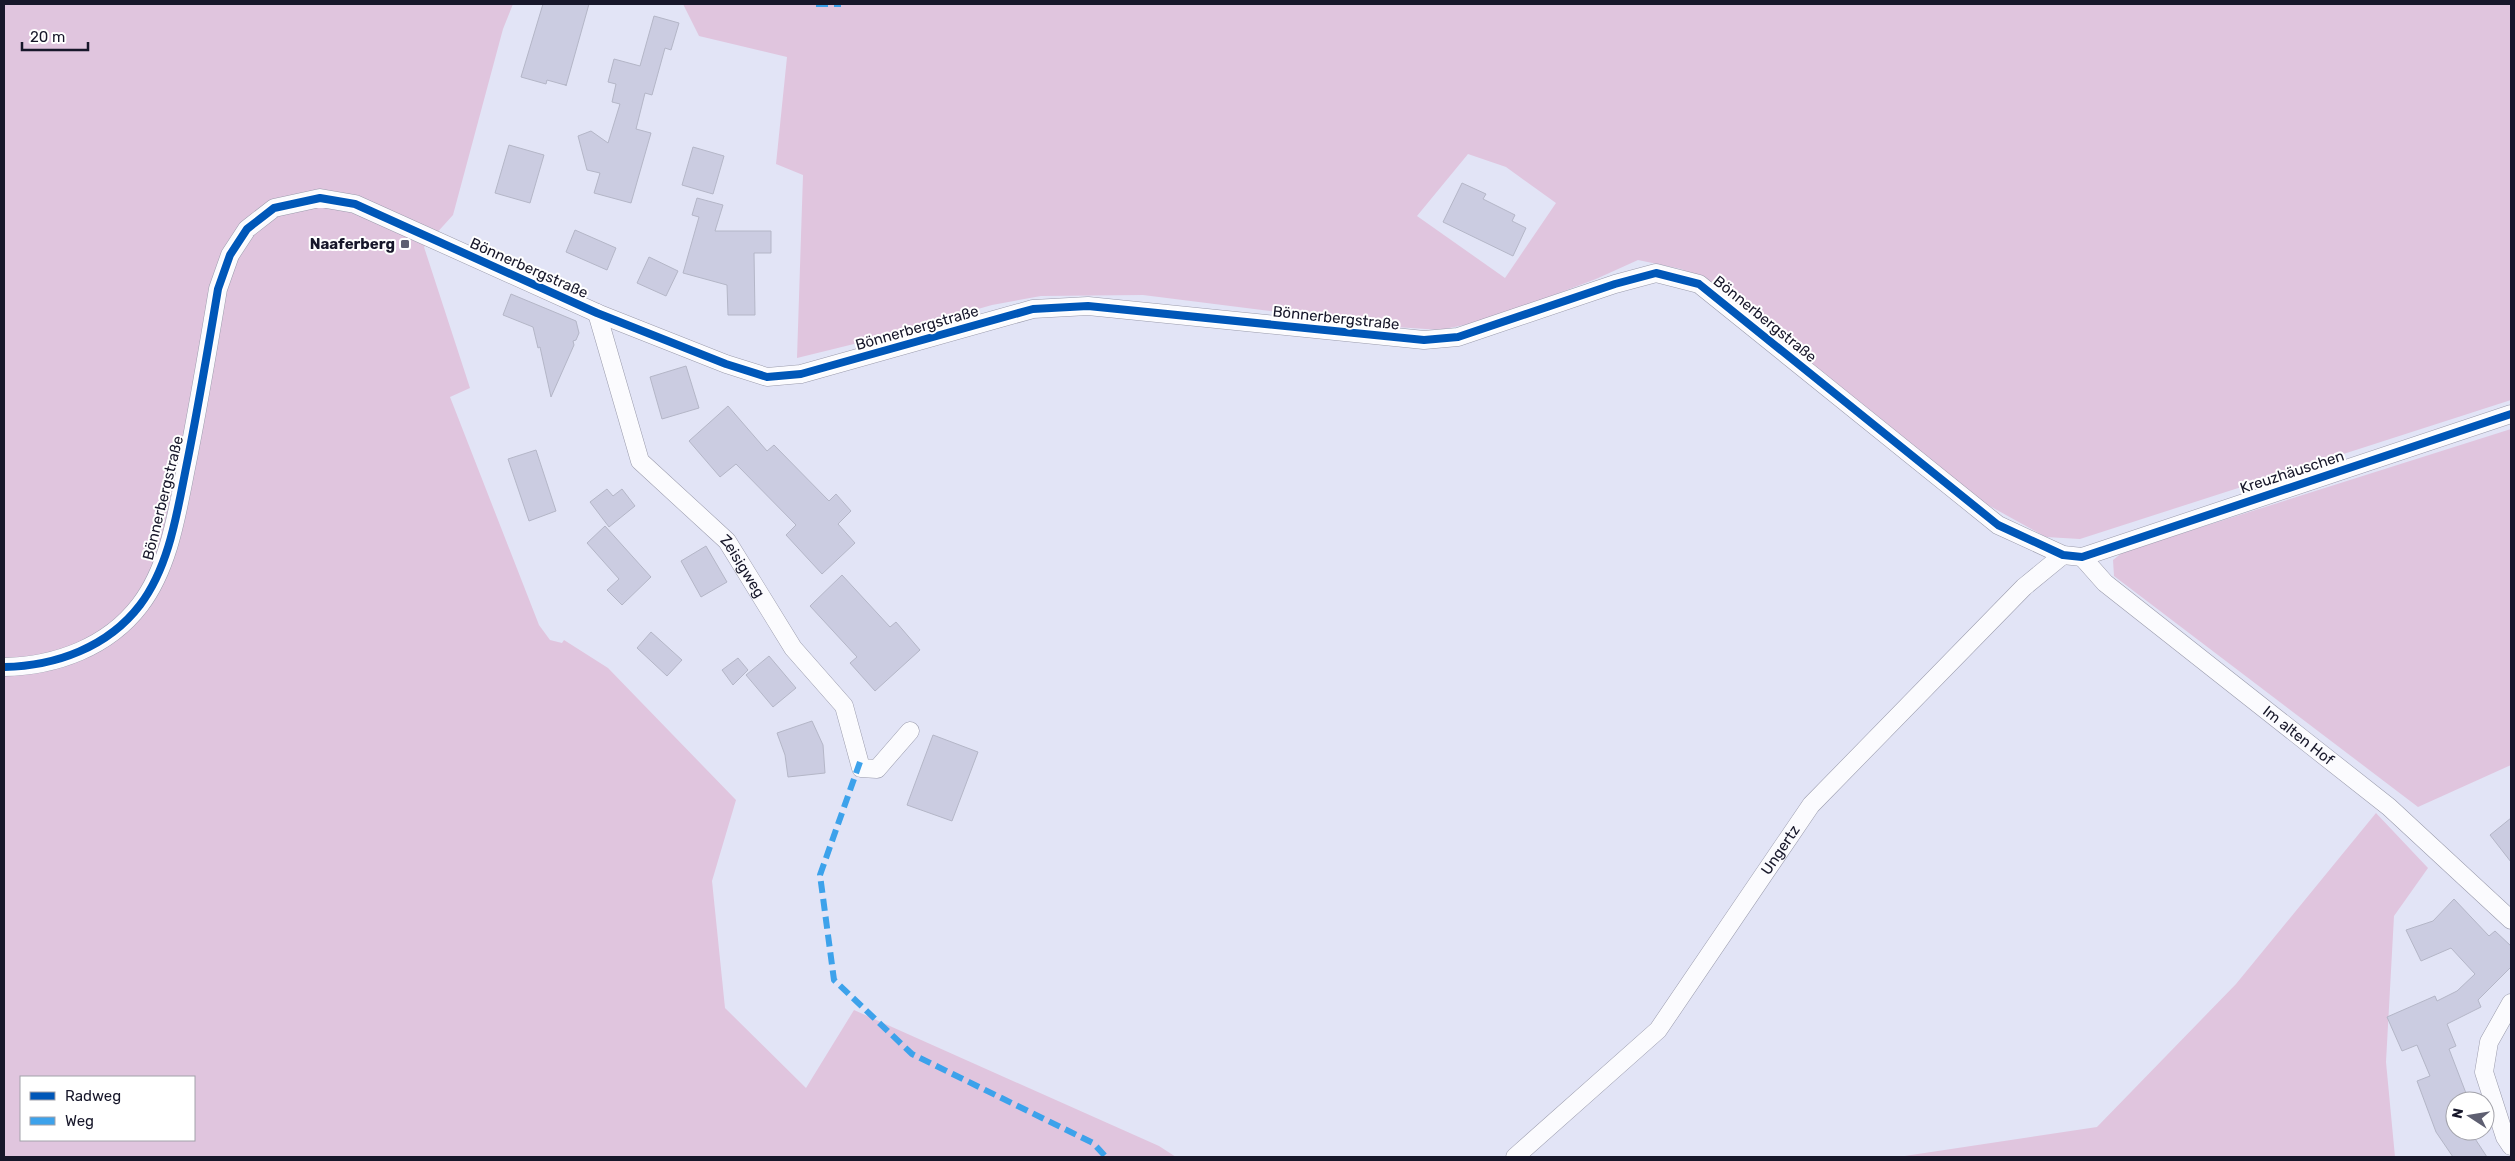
<svg xmlns="http://www.w3.org/2000/svg" width="2515" height="1161" font-family="Rubik,sans-serif">
<rect width="100%" height="100%" fill="#e2e4f6"/>
<!-- green -->
<path fill="#e0c5de" fill-rule="evenodd" d="M4 4H513L503 29 453 215 424 247 470 388 450 397 539 625 550 640 562 643 564 640 608 668 736 800 712 881 725 1008 806 1088 854 1010 1159 1146 1176 1157H4ZM21 1077H194V1140H21Z
M683 4H2511V400L2080 539 2046 537 1977 499 1711 283 1681 269 1638 260 1596 279 1488 320 1440 330 1396 327 1143 295 1041 296 992 305 858 343 797 358 803 175 776 164 787 57 699 36ZM1468 154 1506 167 1556 203 1505 278 1417 216Z
M2511 429V765L2418 807 2114 576 2113 560 2123 552Z
M2376 813 2428 868 2394 916 2386 1062 2395 1157H1898L2097 1127 2236 984Z"/>
<!-- building -->
<path fill="#cbcce1" stroke="#b4b6c7" d="M543 4H589L566 86 565 84V85L547 80 546 84 521 77Z
M654 16 679 23 671 50 665 48 652 95 645 93 636 129 651 133 631 203 594 193 600 173 587 170 578 136 591 131 608 143 620 104 612 102 616 84 608 82 614 59 640 66Z
M509 145 544 155 530 203 495 193Z
M693 147 724 156 713 194 682 185Z
M1462 183 1486 194 1483 199 1515 215 1512 221 1526 228 1513 256 1443 222Z
M697 198 723 205 715 231H771V253H754L755 315H728L727 285 683 273 699 217 692 215Z
M575 230 616 248 607 270 566 252Z
M649 257 678 271 666 296 637 283Z
M511 294 576 321 579 333 576 340 573 341 574 345 551 397 540 347 538 348 533 327 503 315Z
M686 366 699 408 662 419 650 377Z
M728 406 767 451 774 445 829 501 836 494 851 511 838 524 855 543 822 574 786 535 796 525 736 464 720 477 689 441Z
M536 450 556 511 529 521 508 459Z
M607 489 613 496 622 489 635 506 609 527 590 502Z
M605 526 651 577 622 605 607 590 619 579 587 543Z
M706 546 727 582 701 597 681 561Z
M842 575 890 627 896 622 920 650 875 691 850 663 857 657 810 606Z
M651 632 682 660 667 676 637 648Z
M769 656 796 688 773 707 746 675Z
M738 658 748 670 733 685 722 670Z
M812 721 823 745 825 773 788 777 785 755 777 733Z
M933 735 978 752 952 821 907 805Z
M2511 818V862L2490 835Z
M2454 899 2489 936 2495 931 2511 946V967L2478 1000 2481 1007 2447 1024 2456 1046 2449 1049 2469 1101H2450L2455 1109V1131H2470L2487 1157H2453L2436 1132 2417 1081 2430 1076 2417 1045 2402 1051 2387 1017 2435 996 2437 1001 2457 991 2475 974 2451 948 2421 961 2406 930 2433 921Z"/>
<g fill="none" stroke-linecap="round" stroke-linejoin="round">
<!-- minor casing -->
<g stroke="#9a9bac" stroke-width="19">
<g id="minor">
<path id="s1" d="M597 313 640 461 727 541 793 648 844 706 861 768 877 769 910 731"/>
<path id="s2" d="M2082 557 2105 583 2389 807 2511 920"/>
<path d="M4 667C56 666 108 647 140 605 169 567 177 513 186 468 198 409 208 349 218 289L230 255 247 229 274 208 320 198 355 204 597 313 726 364 767 377 801 374 1033 309 1088 306 1424 340 1458 337 1615 284 1656 273 1699 284 1998 525 2063 555 2082 557 2511 414"/>
<path d="M2511 1003 2489 1042 2484 1072 2505 1137 2511 1146"/>
<path id="s3" d="M1515 1157 1658 1030 1811 805 2024 587 2063 555"/>
</g>
</g>
<!-- minor -->
<use href="#minor" stroke="#fbfbfe" stroke-width="18"/>
<!-- quiet -->
<path stroke="#3da2eb" stroke-width="6" stroke-dasharray="12 6" stroke-linecap="butt" d="M816 4H841
M860 762 820 875 834 980 912 1054 1093 1143 1106 1157"/>
<!-- cycleway casing -->
<g stroke="#fff" stroke-width="11">
<path id="cycleway" d="M4 667C56 666 108 647 140 605 169 567 177 513 186 468 198 409 208 349 218 289L230 255 247 229 274 208 320 198 355 204 597 313 726 364 767 377 801 374 1033 309 1088 306 1424 340 1458 337 1615 284 1656 273 1699 284 1998 525 2063 555 2082 557 2511 414"/>
</g>
<!-- cycleway -->
<use href="#cycleway" stroke="#0057b8" stroke-width="8"/>
</g>
<!-- markers -->
<rect fill="#5e5f71" stroke="#fff" stroke-width="2" x="400" y="239" width="10" height="10" rx="2.5"/>
<g text-anchor="middle" dominant-baseline="central" stroke-width="4" stroke-linejoin="round" paint-order="stroke">
<!-- poi labels -->
<g font-size="15" font-weight="bold" fill="#17172a" stroke="#fff" text-anchor="end">
<text x="395" y="244">Naaferberg</text>
</g>
<!-- street labels -->
<g font-size="15" fill="#17172a" stroke="#fff">
<text transform="translate(529 268) rotate(24)">Bönnerbergstraße</text>
<text transform="translate(1336 318) rotate(6)">Bönnerbergstraße</text>
<text transform="translate(1765 319) rotate(39)">Bönnerbergstraße</text>
<text transform="translate(917 328) rotate(-16)">Bönnerbergstraße</text>
<text transform="translate(2292 472) rotate(-18)">Kreuzhäuschen</text>
<text transform="translate(163 498) rotate(-76)">Bönnerbergstraße</text>
<text stroke="none"><textPath href="#s1" startOffset="302">Zeisigweg</textPath></text>
<text stroke="none"><textPath href="#s2" startOffset="281">Im alten Hof</textPath></text>
<text stroke="none"><textPath href="#s3" startOffset="409">Ungertz</textPath></text>
</g>
</g>
<!-- border -->
<rect width="2515" height="1161" fill="none" stroke="#17172a" stroke-width="10"/>
<!-- legend -->
<rect x="20" y="1076" width="175" height="65" fill="#ffffff" stroke="#a2a2aa"/>
<rect x="30" y="1092" width="25" height="8" fill="#0057b8" stroke="#a2a2aa"/>
<text x="65" y="1101" font-size="15" fill="#17172a">Radweg</text>
<rect x="30" y="1117" width="25" height="8" fill="#3da2eb" stroke="#a2a2aa"/>
<text x="65" y="1126" font-size="15" fill="#17172a">Weg</text>
<!-- north arrow -->
<g transform="translate(2470 1116) rotate(282)"><circle r="24" fill="#ffffff" stroke="#a2a2aa"/>
<path d="M0-4L9 19L0 12L-9 19Z" fill="#5e5f71"/>
<text y="-8" font-size="14" font-weight="bold" text-anchor="middle" fill="#17172a">N</text>
</g>
<!-- scale -->
<path d="M22 42v8h66v-8" fill="none" stroke="#17172a" stroke-width="2.5"/>
<text x="30" y="42" font-size="15" fill="#17172a" stroke="#ffffff" stroke-width="4" paint-order="stroke">20 m</text>
</svg>
